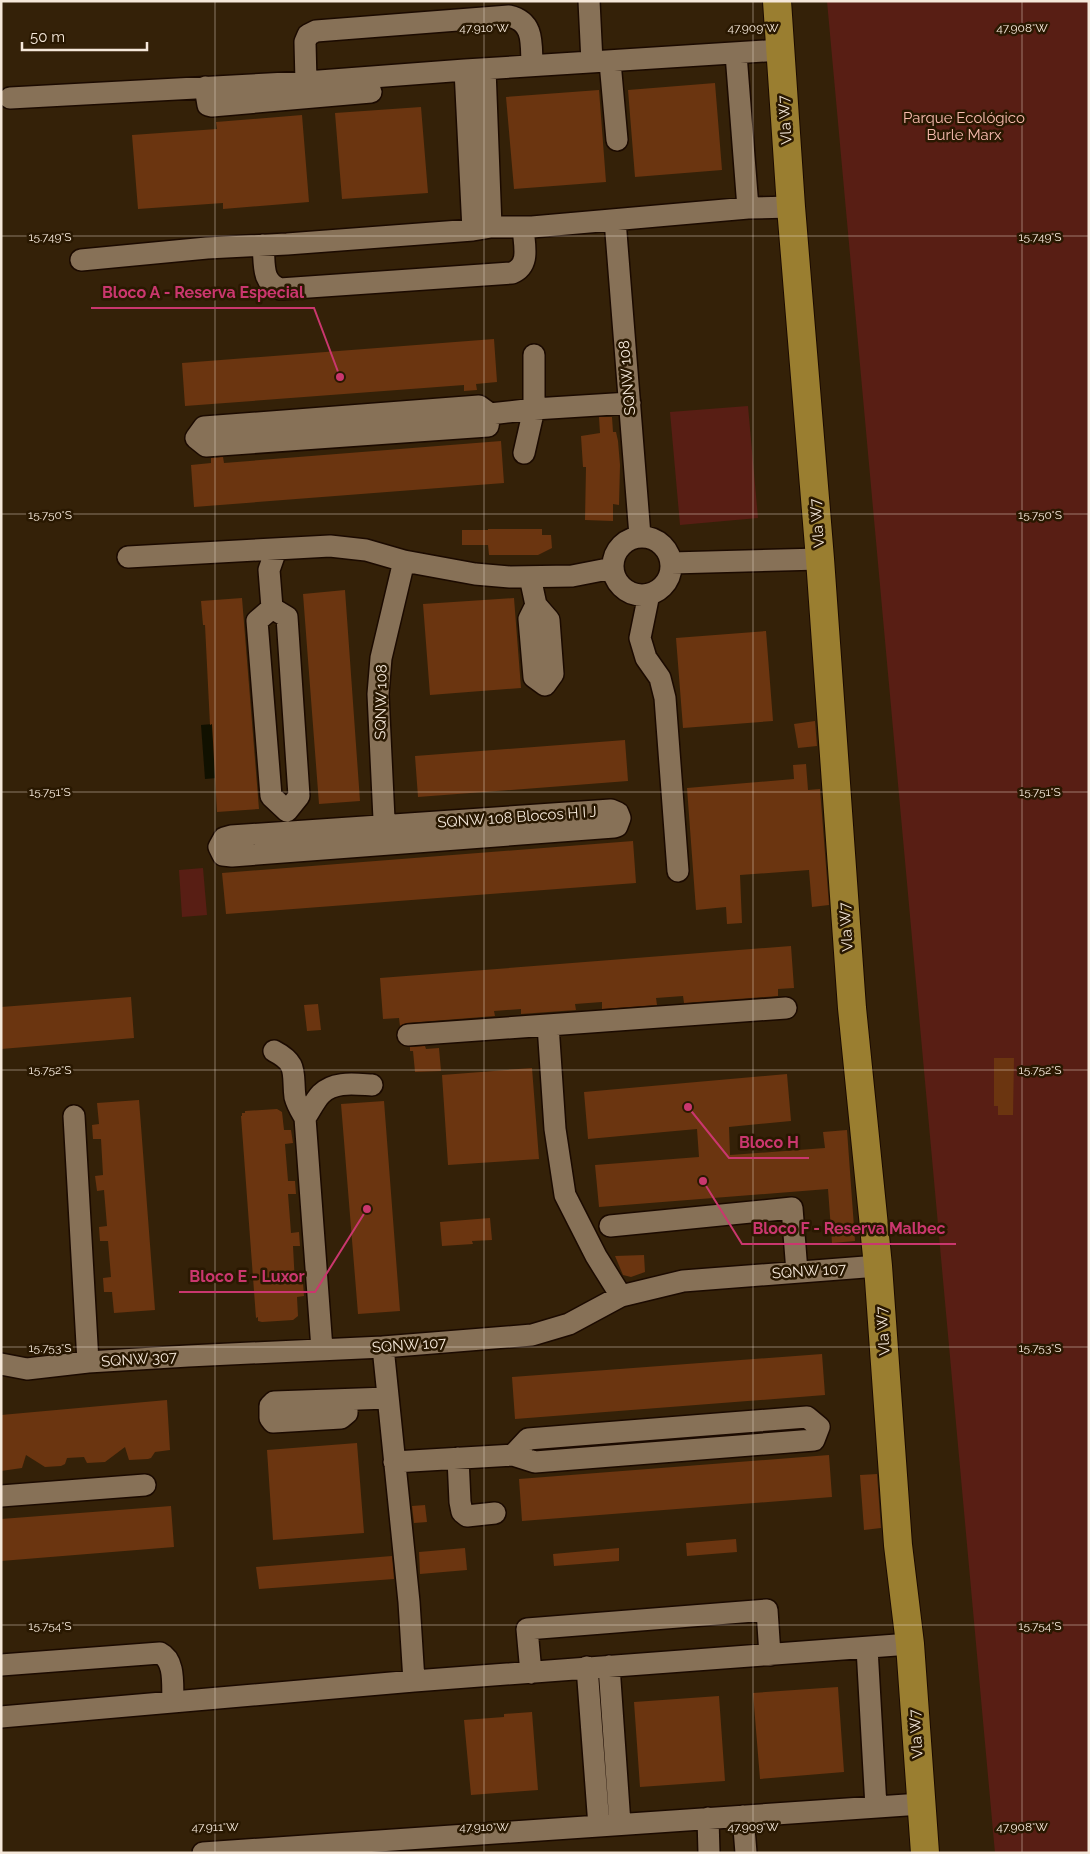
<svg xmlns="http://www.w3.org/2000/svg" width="1090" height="1854" font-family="Raleway,sans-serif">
<rect width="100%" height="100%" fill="#342108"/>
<!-- green -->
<path fill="#581e14" d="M827 1H1089V1853H995Z
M748 406 758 518 680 525 670 412Z
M203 868 207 915 182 917 179 870Z"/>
<!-- water -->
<path fill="#110" d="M213 724 217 778 205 779 201 725Z"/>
<!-- building -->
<path fill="#6b3510" d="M715 83 722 170 635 177 628 90Z
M599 90 606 182 514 189 506 97Z
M421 107 428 193 342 199 335 113Z
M302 115 309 202 223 209V203L138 209 132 135 217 129 216 122Z
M494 339 497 382 476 384 477 390 464 391V385L185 406 182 363Z
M599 417H612L613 432H616L618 441 620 465 619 505 613 504V521L585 520 586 467H583L581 436 600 433Z
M501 441 504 483 194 507 191 465 211 463V458L223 457 224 463Z
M488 529H542V535H551L552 548 538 555H489L488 545H462V530H488Z
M345 590 360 801 319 804 303 594Z
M242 598 259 809 217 812 212 724 210 725 205 625H203L201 601Z
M514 598 521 688 430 695 423 604Z
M766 631 773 721 683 728 676 638Z
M815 721 817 746 798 748 794 724Z
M625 740 628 781 418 797 415 756Z
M806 764 808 790 820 789 829 905 812 907 809 870 740 875 742 923 727 924 726 907 696 910 687 788 794 779 793 765Z
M633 841 636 883 226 914 222 873Z
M791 946 794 988 778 989V996L684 1003 683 996 656 998 657 1005 602 1009V1002L575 1004 576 1010 521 1014V1009L494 1011 495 1016 407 1023 400 1026 399 1018 383 1019 380 978Z
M131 997 134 1038 1 1049V1007Z
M318 1004 321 1030 307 1031 304 1005Z
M425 1046 426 1049 439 1048 441 1071 415 1072 413 1051H410V1047Z
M994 1058H1014L1013 1115H998V1106H994Z
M532 1068 539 1159 448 1165 442 1075Z
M787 1074 791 1121 729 1127 730 1155 825 1148 823 1132 847 1130 855 1241 832 1243 828 1189 599 1207 595 1165 699 1157 697 1129 588 1139 584 1092Z
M139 1100 155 1310 114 1313 112 1292H104L103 1278 111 1277 108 1241H100L99 1227 107 1226 104 1190 97 1191 95 1176 103 1175 101 1139H93L92 1125 99 1124 97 1103Z
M384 1101 400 1311 358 1314 341 1104Z
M277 1109 282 1112 284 1130H291L293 1143 285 1144 288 1181H295L296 1194H288L291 1233 299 1232 300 1246H293L295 1284 303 1283 304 1296 297 1297 298 1316 293 1320 262 1322 258 1321V1317L256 1318 241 1116H242V1113H245V1111Z
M490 1218 492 1240 472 1241 473 1244 442 1246 440 1222Z
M644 1255 645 1272 631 1277 623 1275 615 1256Z
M822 1354 825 1395 515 1419 512 1377Z
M167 1400 170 1450 155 1452 151 1458 148 1459 129 1460 125 1447 105 1462 87 1463 84 1457 67 1458 65 1464 61 1466 45 1467 26 1455 22 1468 1 1471V1415Z
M357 1443 364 1533 273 1540 267 1450Z
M829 1455 832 1497 522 1521 519 1479Z
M877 1474 881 1528 864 1530 860 1475Z
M425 1505 427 1522 414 1523 412 1506Z
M171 1506 174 1547 1 1561V1519Z
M736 1539 737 1552 687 1556 686 1543Z
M465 1548 467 1570 420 1574 419 1552Z
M619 1548V1561L554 1566 553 1554Z
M392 1556 394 1579 259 1589 256 1567Z
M838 1687 844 1772 760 1779 753 1693Z
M719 1696 725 1781 640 1787 634 1702Z
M532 1712 538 1790 471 1795 464 1720 504 1717V1714Z"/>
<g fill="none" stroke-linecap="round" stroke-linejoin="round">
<!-- minor casing -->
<g stroke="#1b0a00" stroke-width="24">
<path id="minor" d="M589 1 592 62
M736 54 748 208
M610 62 617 140
M485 69 491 227
M465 70 473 230
M306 82 305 42 308 35 316 31 509 16C535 22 531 44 532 66
M205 87 208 105 212 106 371 92
M10 98 306 82 465 70 781 50
M615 220 640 536
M263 245C265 264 261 282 280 289L512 273C531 265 524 245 523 227
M81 260 207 248 287 244 473 230 491 227H532L748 208 791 207
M479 406 490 414 488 426 206 446 196 438 204 427Z
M490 414 534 409 630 403
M524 453 534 409V355
M613 566a29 29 0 1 1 58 0a29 29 0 1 1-58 0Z
M128 557 330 546 366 550 404 561 475 574 510 577 572 576 613 568
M671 563 820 559
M530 577 536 605 549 620 553 674 545 685 534 677 529 619 536 605
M649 594 640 638 646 658 660 678 665 698 678 871
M272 608 287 617 299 796 287 811 271 796 257 621Z
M272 608 269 570 276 550
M611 810 618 813 620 818 617 826 614 827 232 856 223 855 219 847 224 838 231 836Z
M385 840 378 694 381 658 404 561
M548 1025 555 1129 565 1195 596 1256 621 1296
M408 1035 786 1008
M274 1051C299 1064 292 1073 295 1097 297 1105 301 1111 305 1118L322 1349
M74 1116 88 1362
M305 1118C310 1111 315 1100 321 1094 334 1081 354 1084 372 1085
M610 1226 792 1208 797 1272
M383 1347 409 1602 414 1681
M1 1364 27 1369 88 1362 188 1356 383 1347 532 1335 569 1324 621 1296 683 1281 878 1266
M347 1400V1413L341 1418 273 1422 270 1418V1406L274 1402 388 1398
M458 1458 460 1502 462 1512 467 1516 495 1513
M394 1462 513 1455 535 1462 814 1440 819 1427 807 1417 528 1439 513 1455
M1 1496 145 1485
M867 1648 876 1807
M1 1665 160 1653C176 1661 172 1686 173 1702
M609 1666 620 1824
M587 1667 599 1826
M531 1673 527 1629 767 1610 770 1655
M1 1717 414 1681 910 1644
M743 1816 746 1853
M708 1818 709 1853
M203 1853 921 1804"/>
</g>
<!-- major casing -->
<g stroke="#1b0a00" stroke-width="30">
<path id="major" d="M777 1 791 207 820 559 852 1008 878 1266 898 1545 910 1644 925 1853"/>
</g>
<!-- minor -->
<use href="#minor" stroke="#877157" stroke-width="21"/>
<!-- major -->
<use href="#major" stroke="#9a7e30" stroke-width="28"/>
</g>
<!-- ticks -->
<path fill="none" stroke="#f5e8da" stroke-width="1" stroke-opacity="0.45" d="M215 1V1853M484 1V1853M753 1V1853M1022 1V1853M1 236H1089M1 514H1089M1 792H1089M1 1070H1089M1 1347H1089M1 1625H1089"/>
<g text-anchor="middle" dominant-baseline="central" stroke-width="5" stroke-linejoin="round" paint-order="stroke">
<!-- park labels -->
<g font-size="15" fill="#f8bcaf" stroke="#291801">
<text x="964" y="118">Parque Ecológico<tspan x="964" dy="17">Burle Marx</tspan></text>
</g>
<!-- street labels -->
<g font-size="15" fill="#f5e8da" stroke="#291801">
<text transform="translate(785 120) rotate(-94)">Vla W7</text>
<text transform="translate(627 378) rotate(-95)">SQNW 108</text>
<text transform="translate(817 523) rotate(-95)">Vla W7</text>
<text transform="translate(381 702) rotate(-89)">SQNW 108</text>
<text transform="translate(517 817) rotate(-4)">SQNW 108 Blocos H I J</text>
<text transform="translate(846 927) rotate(-94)">Vla W7</text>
<text transform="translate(809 1271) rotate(-4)">SQNW 107</text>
<text transform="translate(883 1331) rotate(-94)">Vla W7</text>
<text transform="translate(409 1345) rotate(-4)">SQNW 107</text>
<text transform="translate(139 1359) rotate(-4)">SQNW 307</text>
<text transform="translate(916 1734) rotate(-94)">Vla W7</text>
</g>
</g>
<g font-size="12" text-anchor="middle" fill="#f5e8da" stroke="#291801" stroke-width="5" stroke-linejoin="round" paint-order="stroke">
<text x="484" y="32">47.910°W</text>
<text x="753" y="32">47.909°W</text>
<text x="1022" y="32">47.908°W</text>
<text x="50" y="241">15.749°S</text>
<text x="1040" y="241">15.749°S</text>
<text x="50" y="519">15.750°S</text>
<text x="1040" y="519">15.750°S</text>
<text x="50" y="796">15.751°S</text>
<text x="1040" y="796">15.751°S</text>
<text x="50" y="1074">15.752°S</text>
<text x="1040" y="1074">15.752°S</text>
<text x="50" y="1352">15.753°S</text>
<text x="1040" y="1352">15.753°S</text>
<text x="50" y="1630">15.754°S</text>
<text x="1040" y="1630">15.754°S</text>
<text x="215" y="1831">47.911°W</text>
<text x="484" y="1831">47.910°W</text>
<text x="753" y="1831">47.909°W</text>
<text x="1022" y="1831">47.908°W</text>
</g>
<!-- callouts -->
<path fill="none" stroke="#ca376e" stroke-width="2" d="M340 377L314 308H91M688 1107L729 1158H809M703 1181L742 1244H956M367 1209L315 1292H179"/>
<g fill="#ca376e" stroke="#291801" stroke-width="2">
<circle cx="340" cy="377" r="5"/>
<circle cx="688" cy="1107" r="5"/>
<circle cx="703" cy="1181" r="5"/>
<circle cx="367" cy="1209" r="5"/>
</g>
<g font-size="16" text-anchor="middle" font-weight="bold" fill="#ca376e" stroke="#291801" stroke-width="5" stroke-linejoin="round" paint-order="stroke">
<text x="203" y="298">Bloco A - Reserva Especial</text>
<text x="769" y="1148">Bloco H</text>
<text x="849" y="1234">Bloco F - Reserva Malbec</text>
<text x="247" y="1282">Bloco E - Luxor</text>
</g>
<!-- border -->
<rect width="1090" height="1854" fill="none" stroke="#f5e8da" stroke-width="5"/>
<!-- scale -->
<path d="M22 42v8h125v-8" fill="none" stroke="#f5e8da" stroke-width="2.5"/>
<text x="30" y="42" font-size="15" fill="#f5e8da" stroke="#291801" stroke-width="4" paint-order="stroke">50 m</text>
</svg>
